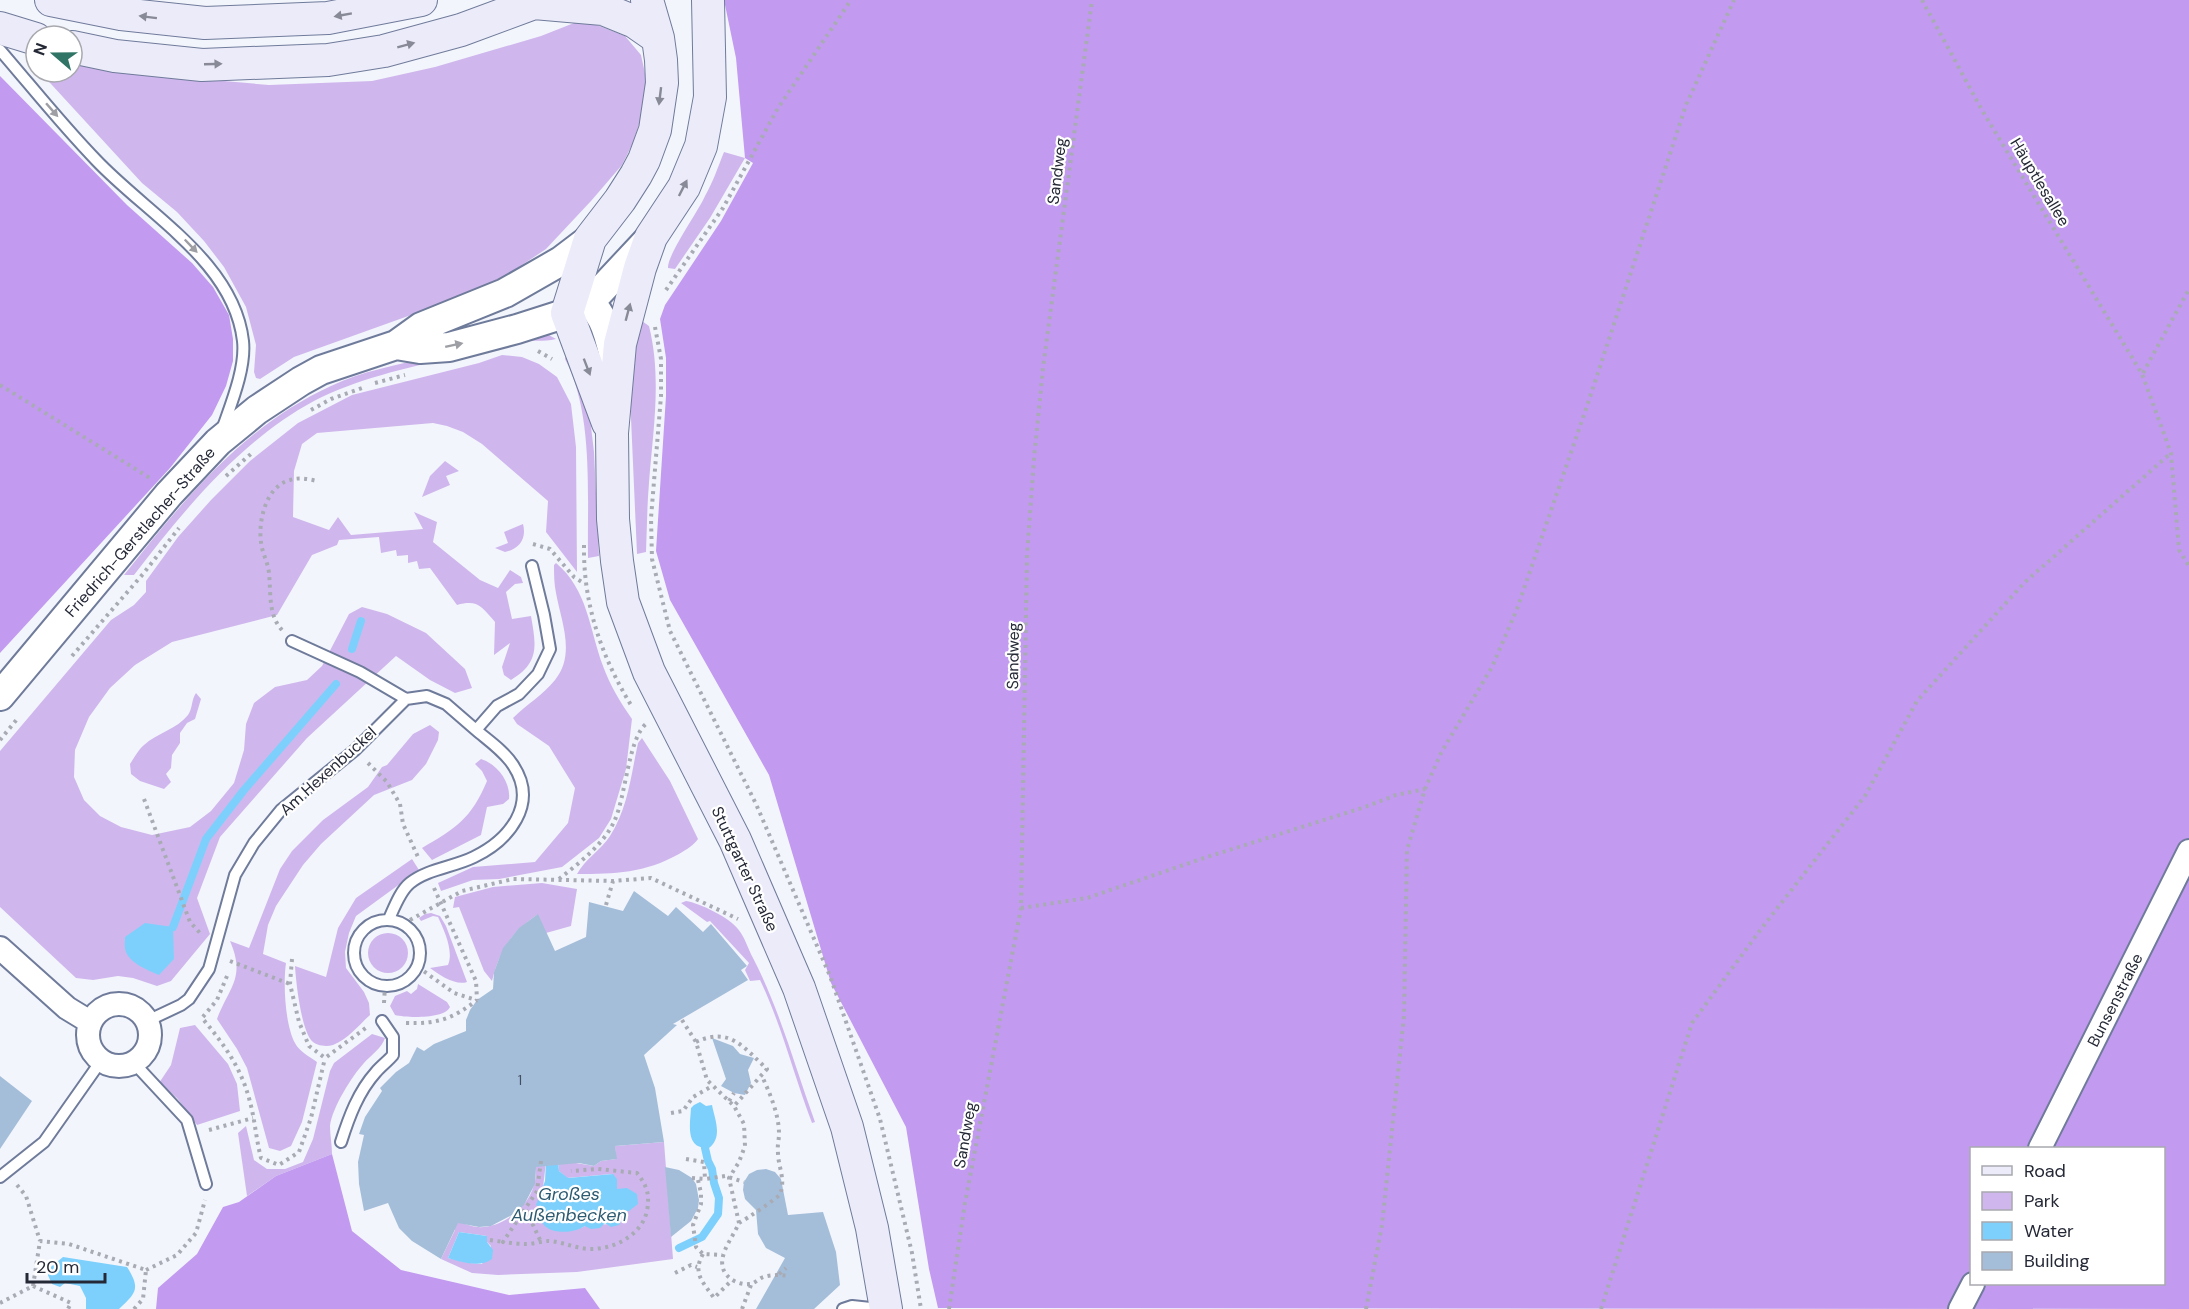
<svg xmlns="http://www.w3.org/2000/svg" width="2189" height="1309" font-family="'DM Sans',sans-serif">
<rect width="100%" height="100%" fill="#f3f5fc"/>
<!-- green -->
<path fill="#cfb7ed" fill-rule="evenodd" d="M589 22 625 36 641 55 646 78 640 121 633 143 622 165 591 201 546 249 510 273 464 296 294 357 260 379 256 378 254 372 256 345 246 307 224 267 204 241 177 212 142 183 40 72H72V62L201 79 269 85 372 81 435 67 541 36 574 23Z
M724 152 745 158 710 218 675 269 668 268C667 255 698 212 705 196 713 182 718 167 724 152Z
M642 321 649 326C662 378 653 431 649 483 647 506 647 529 646 552L637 554 629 373Z
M547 334 556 339C543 342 533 340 520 341 498 343 474 352 453 357 407 368 356 379 314 401 240 441 184 510 134 575H124C182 502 243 426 331 386 362 371 397 365 431 357 470 347 506 336 547 334Z
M567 350 590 418 594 452 599 556 588 558C587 496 594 414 565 359Z
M502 355 522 357 539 364 557 377 571 404 576 447 577 572 546 532 548 501 482 444 463 432 447 426 433 423 317 433 302 444 294 471 293 517 329 530 338 517 351 535 423 529 414 512 437 522 433 542 480 580 498 588 510 570 521 577 523 583 515 584 506 592 512 619 531 616C536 645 540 663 511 680L504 675 502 667 510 643 494 655 495 622C482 607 478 599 457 605L430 568 419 569 417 561 408 563V555L397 556 396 550 381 553 379 537 339 540 337 545 312 555 277 615 172 642 135 665 110 688 89 717 75 750 74 777 84 800 100 816 121 827 152 835 190 827 211 811 234 783 244 750 246 724 254 703 275 687 307 680 322 666 349 614 362 607 387 614 426 633 465 669 472 688 455 693 430 680 396 656 307 738 220 837 197 898 210 934 171 981 157 986 133 978 118 976 93 980 76 978 0 907V751L111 620 134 605 146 592V581L178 537 211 500 250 461 298 423 352 395 479 363Z
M445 461 459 471 446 476 450 485 422 497 430 476Z
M523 524C527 539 519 549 505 552L495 548 508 543 504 532Z
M556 563C588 590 589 628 603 666 610 685 620 702 632 719L626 769 611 819 599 838 562 867 499 879 473 880 441 891 438 883 473 867 535 862 568 823 575 788 549 746 517 724 513 718C527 704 543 695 555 680 576 654 561 621 556 593 554 584 554 574 554 565Z
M196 693 201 699 195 719 187 723 180 733V743L172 755 171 768 166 774 171 782 164 789 140 781 131 774 130 764C134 758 138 750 144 745 157 733 177 729 188 715 193 708 191 700 196 693Z
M430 725 439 732 438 740 426 764 412 780 374 795 321 844 303 865 276 906 268 925 263 954 286 963C283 983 285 1025 295 1043 299 1051 310 1057 317 1062L302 1122 291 1146 280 1151 269 1148 247 1068 237 1049 217 1019C229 987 246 978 230 941L249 948 280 869 292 851 323 820 368 787 382 767 387 765 413 734Z
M642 738 670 781 698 839C693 846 687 849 679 854 645 873 615 874 577 874 585 859 601 850 610 836 628 808 631 775 638 743Z
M481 759C497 764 511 782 509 799L503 804 487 807 481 835 432 860 422 848C456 828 471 819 487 781L482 771 475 764Z
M412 859 419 870 356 916 349 933 345 952 346 968 364 992 369 1003 370 1015C359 1025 348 1039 333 1045 326 1047 316 1046 311 1040 301 1027 296 983 295 966L326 977 338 928 356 898Z
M542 883 577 889 571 926 546 933 537 915C511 933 500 949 492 981L484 971 459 907 453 908 455 897 493 887Z
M686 901C700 903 730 918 738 929 745 937 748 949 753 958 780 1010 795 1067 815 1122L812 1123C794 1076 782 1026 760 980L750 981 745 970 749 963 710 921 707 922 681 903Z
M431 913 440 916 446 926 467 982C456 986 439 975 430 968L448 965C454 951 444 930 438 917L433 916 421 921 419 918 425 914Z
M368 953a20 20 0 1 1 40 0a20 20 0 1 1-40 0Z
M418 984 447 1002 450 1007C445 1019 407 1018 395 1015L390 1006 395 996 407 991 411 994 417 989Z
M195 1025 228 1064 237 1084 240 1111 197 1125 177 1098 159 1083 171 1065 180 1028Z
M372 1034 385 1038C382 1048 371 1055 364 1063 352 1076 332 1108 330 1126 330 1135 332 1145 332 1154L276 1176 247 1196 238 1133 246 1126 254 1160 267 1169H285L303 1162 313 1139 330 1071 334 1063Z
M664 1142 673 1259 577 1272 498 1275 472 1273 441 1259 455 1230V1220C462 1223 470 1226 477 1227 501 1229 528 1208 534 1185 537 1176 535 1167 534 1158L546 1162 540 1213 581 1228 585 1226 609 1224 617 1190 612 1174 567 1178 559 1171 558 1160 594 1166 601 1161 616 1159 615 1146ZM459 1232 487 1236V1242L491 1246 482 1264 470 1263 448 1258Z"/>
<!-- forest -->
<path fill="#c29af0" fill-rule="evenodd" d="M724 0H2189V1309L938 1308 929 1269 906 1127 831 983 769 775 670 600 656 551 666 396V358L660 319 665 305 721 221 753 163 745 158 736 58ZM1972 1148H2164V1284H1972Z
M0 76 127 205 192 263 213 287 229 315 233 339V361L226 386 212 415 170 468 0 653Z
M332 1154 352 1231 401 1270 509 1295 585 1288 600 1309H156L158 1288 197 1254 223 1207 239 1202 276 1176Z"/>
<!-- water -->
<path fill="#7dd0fc" d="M145 923 173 927 174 959 159 975C149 971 130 963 126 952 124 948 125 941 125 937Z
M700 1102 706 1106 712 1105C715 1120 723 1137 709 1148 685 1149 690 1125 691 1108L694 1105Z
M558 1160 559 1171 568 1178 613 1174 617 1179V1189L627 1188 637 1194 638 1204 629 1211H620L621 1221 619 1225 611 1227 605 1223 600 1228 591 1229 585 1226C570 1236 534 1235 541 1208L536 1205 545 1181 546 1162Z
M459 1232 487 1236V1242L493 1250 492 1259C480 1268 461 1262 448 1258Z
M63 1257 127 1267C141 1289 136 1293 119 1309H86V1298L80 1286 65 1283 60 1287 52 1284 46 1271Z"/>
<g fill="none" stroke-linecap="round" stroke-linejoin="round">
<!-- stream -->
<path stroke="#7dd0fc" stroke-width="8" d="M352 649 361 621
M173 927 206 839 244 790 336 684
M679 1248 702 1237 718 1214 719 1198 714 1183 712 1169 708 1161 705 1148"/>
</g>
<!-- building -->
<path fill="#a4beda" d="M634 891 668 916 676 907 703 932 711 924 747 966 741 970 748 980 673 1024 677 1025 644 1055 655 1088 664 1142 615 1146 617 1159 601 1161 594 1166 579 1163 536 1167 535 1184 524 1205 514 1214 491 1226 479 1227 458 1223 441 1259 412 1241 399 1228 388 1203 364 1211 359 1184 358 1162 364 1135 359 1134 365 1117 382 1091 380 1088 396 1072 409 1063 417 1047 424 1051 434 1044 466 1031V1020L470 1010 477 1000 493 989 494 972 503 948 519 928 538 914 555 951 586 937 589 902 623 911Z
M712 1038 733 1046 740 1054 754 1058 748 1070 751 1083 745 1095 734 1093 721 1086 726 1079Z
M0 1076 32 1101 0 1149Z
M665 1167 679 1170 692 1178 696 1184 699 1200 698 1208 691 1221 671 1237Z
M766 1169 775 1172 781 1179 788 1215 823 1212 836 1252 840 1285 814 1309H756L785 1258 766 1248 758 1234 756 1210 745 1199 743 1190 744 1182 749 1174 757 1170Z"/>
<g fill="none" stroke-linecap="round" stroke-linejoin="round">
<!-- service casing -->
<g stroke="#6f7b9a" stroke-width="14">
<path id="service" d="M0 50C32 87 62 125 96 160 147 214 234 262 243 341 246 368 231 404 222 430
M292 641 360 672 406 699
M389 919C394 908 400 891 410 883 427 869 454 867 474 857 509 840 539 804 513 765 504 751 489 741 476 730
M354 953a33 33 0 1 1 66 0a33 33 0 1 1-66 0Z
M147 1021 181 1005 189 999 209 969 235 875 254 843 281 810 355 750 406 699 427 696 446 704 476 730 497 706 519 694 538 674 550 649 544 615 532 566
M134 1063 187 1120 206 1184
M341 1142C349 1117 358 1092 376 1072 381 1066 388 1061 393 1055V1037L382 1021
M0 1177 44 1142 101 1061
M843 1309 852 1306 880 1309"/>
</g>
<!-- minor casing -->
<g stroke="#6f7b9a" stroke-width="26">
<path id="minor" d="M0 948 67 1008 90 1022
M88 1035a31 31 0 1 1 62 0a31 31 0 1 1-62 0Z
M2040 1148 2189 851
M1960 1309 1973 1284"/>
</g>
<!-- tertiary casing -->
<g stroke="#6f7b9a" stroke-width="32">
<path id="tertiary" d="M576 291C607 312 608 334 617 369
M396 345 420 349 449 347 517 329 567 313 591 301 650 238
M0 696 169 494 218 442 257 410 301 381 321 370 396 345 421 327 505 293 561 261 590 239"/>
</g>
<!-- secondary casing -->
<g stroke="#6f7b9a" stroke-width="34">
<path id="secondary" d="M51 0 121 14 205 23 328 18 421 0
M708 0 710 97 701 146 684 187 651 237 640 268 620 344 612 433 613 519 617 561 623 602 649 672 735 840 799 988 847 1127 872 1228 886 1309
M0 28 36 39
M72 47 115 56 202 65 328 60 384 51 461 30 534 3 603 9 635 22 658 38
M608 423 567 313 590 239 620 200 636 175 644 160 655 130 662 83 661 60 658 38 647 0"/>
</g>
<!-- path -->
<path stroke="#a8abb4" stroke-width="4" stroke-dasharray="3 4.5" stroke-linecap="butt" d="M1922 0 1983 112 2142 374 2171 453 2179 550 2189 566
M666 290 723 208 778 108 851 0
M655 327 661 359V396L651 518 652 559 670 631 756 804 830 976 880 1119 912 1253 921 1309
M538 351 552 359
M2143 373 2189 289
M375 383 405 375
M0 385 150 478
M311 410 331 399 362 388
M226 476 252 453
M533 544 550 549 574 577 585 584
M584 545C583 603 601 656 631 705
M282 630C268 615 271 593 269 573 268 562 262 553 261 542 258 521 266 486 290 480 299 477 308 479 317 481
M72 656 143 574 179 528
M0 740 18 718
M368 763 387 782 400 804 403 824 418 857
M144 799 190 922 200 933
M559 879C579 863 602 846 614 822 626 797 628 739 646 724
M434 888 476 981 477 1000
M606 905 613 881
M1021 908 1087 898 1204 858 1365 807 1396 795 1425 789
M410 920 462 891 513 879 613 881 651 878 738 919
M292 959 290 984 299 1022 309 1046 325 1058 367 1027
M230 961 290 984
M418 967 454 993 476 1000
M227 976 217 1000 202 1018C224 1044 242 1069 250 1102 255 1120 256 1139 261 1158L279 1165 299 1152 311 1118 325 1058
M384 1003 385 986
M682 1020 696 1042 707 1080 734 1106 744 1124 745 1146 739 1162 729 1178 739 1223C732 1240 710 1263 731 1279 735 1282 743 1285 749 1284 754 1284 757 1280 761 1278 770 1274 780 1275 789 1276
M406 1023C437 1024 453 1019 477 1000
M696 1042C730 1026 744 1048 767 1069L734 1106
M729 1101 734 1093
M671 1113 683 1111 693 1097 712 1086
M209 1130 253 1118
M686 1159 704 1162 705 1179 725 1176 744 1182
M541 1161 537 1191 503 1242C511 1243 519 1244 526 1244 534 1244 542 1241 549 1241 561 1242 570 1246 581 1248 607 1253 641 1238 647 1211 650 1194 647 1186 637 1173L598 1169 571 1171
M692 1178 705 1179
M698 1180 701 1193V1204L693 1225 696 1247 703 1254 722 1255
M17 1185 26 1196 40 1241
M526 1210 541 1242
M739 1223C746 1219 777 1199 780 1194 786 1180 778 1166 778 1153 777 1146 779 1140 779 1134 779 1114 770 1094 762 1076
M490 1240 503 1242
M703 1254C692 1273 703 1282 714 1298L732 1280
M146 1270 177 1255 196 1233 205 1200
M675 1273 691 1265 697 1267
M779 1274 786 1268
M33 1286 40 1241 69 1244 146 1270
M33 1286 71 1303 68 1309
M0 1303 33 1286
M134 1309 143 1299 146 1270
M742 1309 751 1285
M949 1309 965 1203 1021 908 1027 555 1034 459 1043 368 1092 0
M1366 1309 1382 1225 1404 1016 1407 850 1425 789 1441 753 1492 667 1517 609 1587 406 1686 105 1734 0
M1601 1309 1692 1023 1761 929 1865 796 1917 701 2024 583 2171 453"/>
<!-- service -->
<use href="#service" stroke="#fff" stroke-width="10"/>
<!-- minor -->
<use href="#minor" stroke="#fff" stroke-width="22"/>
<!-- tertiary -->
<use href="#tertiary" stroke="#fff" stroke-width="28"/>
<!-- secondary -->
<use href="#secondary" stroke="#ecebfa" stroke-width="32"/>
</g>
<!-- one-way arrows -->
<defs><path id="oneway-solid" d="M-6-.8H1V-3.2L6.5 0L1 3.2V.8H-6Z" transform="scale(1.5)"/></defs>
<g fill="#888a98">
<use href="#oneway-solid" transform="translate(343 15) rotate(170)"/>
<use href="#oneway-solid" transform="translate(148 17) rotate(-173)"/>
<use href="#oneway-solid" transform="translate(406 45) rotate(-15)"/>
<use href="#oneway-solid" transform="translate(213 64) rotate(-2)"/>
<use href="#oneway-solid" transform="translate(660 96) rotate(97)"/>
<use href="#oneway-solid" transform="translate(683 188) rotate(-63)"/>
<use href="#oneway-solid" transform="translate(628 312) rotate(-75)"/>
<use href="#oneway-solid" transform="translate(587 367) rotate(69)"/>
</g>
<g fill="#9d9fa5">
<use href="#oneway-solid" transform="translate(52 110) rotate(49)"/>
<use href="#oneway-solid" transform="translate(191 246) rotate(46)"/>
<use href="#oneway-solid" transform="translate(454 345) rotate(-12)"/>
</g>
<g text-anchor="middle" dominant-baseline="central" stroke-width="4.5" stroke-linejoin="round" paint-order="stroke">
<!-- number labels -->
<g font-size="14" fill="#454e5f">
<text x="520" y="1080">1</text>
</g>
<!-- street labels -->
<g font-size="16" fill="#252936" stroke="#fff">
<text transform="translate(1057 171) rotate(-83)">Sandweg</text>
<text transform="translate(2040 182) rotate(59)">Häuptlesallee</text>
<text transform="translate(140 532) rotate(-49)">Friedrich-Gerstlacher-Straße</text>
<text transform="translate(1013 656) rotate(-89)">Sandweg</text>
<text transform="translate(328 771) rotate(-42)">Am Hexenbuckel</text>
<text transform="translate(745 869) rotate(65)">Stuttgarter Straße</text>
<text transform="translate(2115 1000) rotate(-63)">Bunsenstraße</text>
<text transform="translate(965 1135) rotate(-80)">Sandweg</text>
</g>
<!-- water labels -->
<g font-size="18" font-style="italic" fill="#2d5b72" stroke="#fff">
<text x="569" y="1194">Großes<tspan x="569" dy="21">Außenbecken</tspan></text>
</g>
</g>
<!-- legend -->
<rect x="1970" y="1147" width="195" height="138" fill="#ffffff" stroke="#a8a9af" stroke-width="1.5"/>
<rect x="1982" y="1166" width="30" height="9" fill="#ecebfa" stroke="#a8a9af" stroke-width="1.5"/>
<text x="2024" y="1177" font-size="18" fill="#252936">Road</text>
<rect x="1982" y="1192" width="30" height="18" fill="#cfb7ed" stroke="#a8a9af" stroke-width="1.5"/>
<text x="2024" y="1207" font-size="18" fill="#252936">Park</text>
<rect x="1982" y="1222" width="30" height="18" fill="#7dd0fc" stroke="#a8a9af" stroke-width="1.5"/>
<text x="2024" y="1237" font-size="18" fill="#252936">Water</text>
<rect x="1982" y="1252" width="30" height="18" fill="#a4beda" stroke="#a8a9af" stroke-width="1.5"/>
<text x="2024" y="1267" font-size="18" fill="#252936">Building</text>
<!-- north arrow -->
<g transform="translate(54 54) rotate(290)"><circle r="28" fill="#ffffff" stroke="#a8a9af" stroke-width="1.5"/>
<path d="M0-4.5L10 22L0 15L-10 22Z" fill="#307466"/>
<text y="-9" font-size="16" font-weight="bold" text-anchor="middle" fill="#252936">N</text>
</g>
<!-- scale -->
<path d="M27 1273v9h78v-9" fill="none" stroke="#252936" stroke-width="3"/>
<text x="36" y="1273" font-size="18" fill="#252936" stroke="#ffffff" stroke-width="4.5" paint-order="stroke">20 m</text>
</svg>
